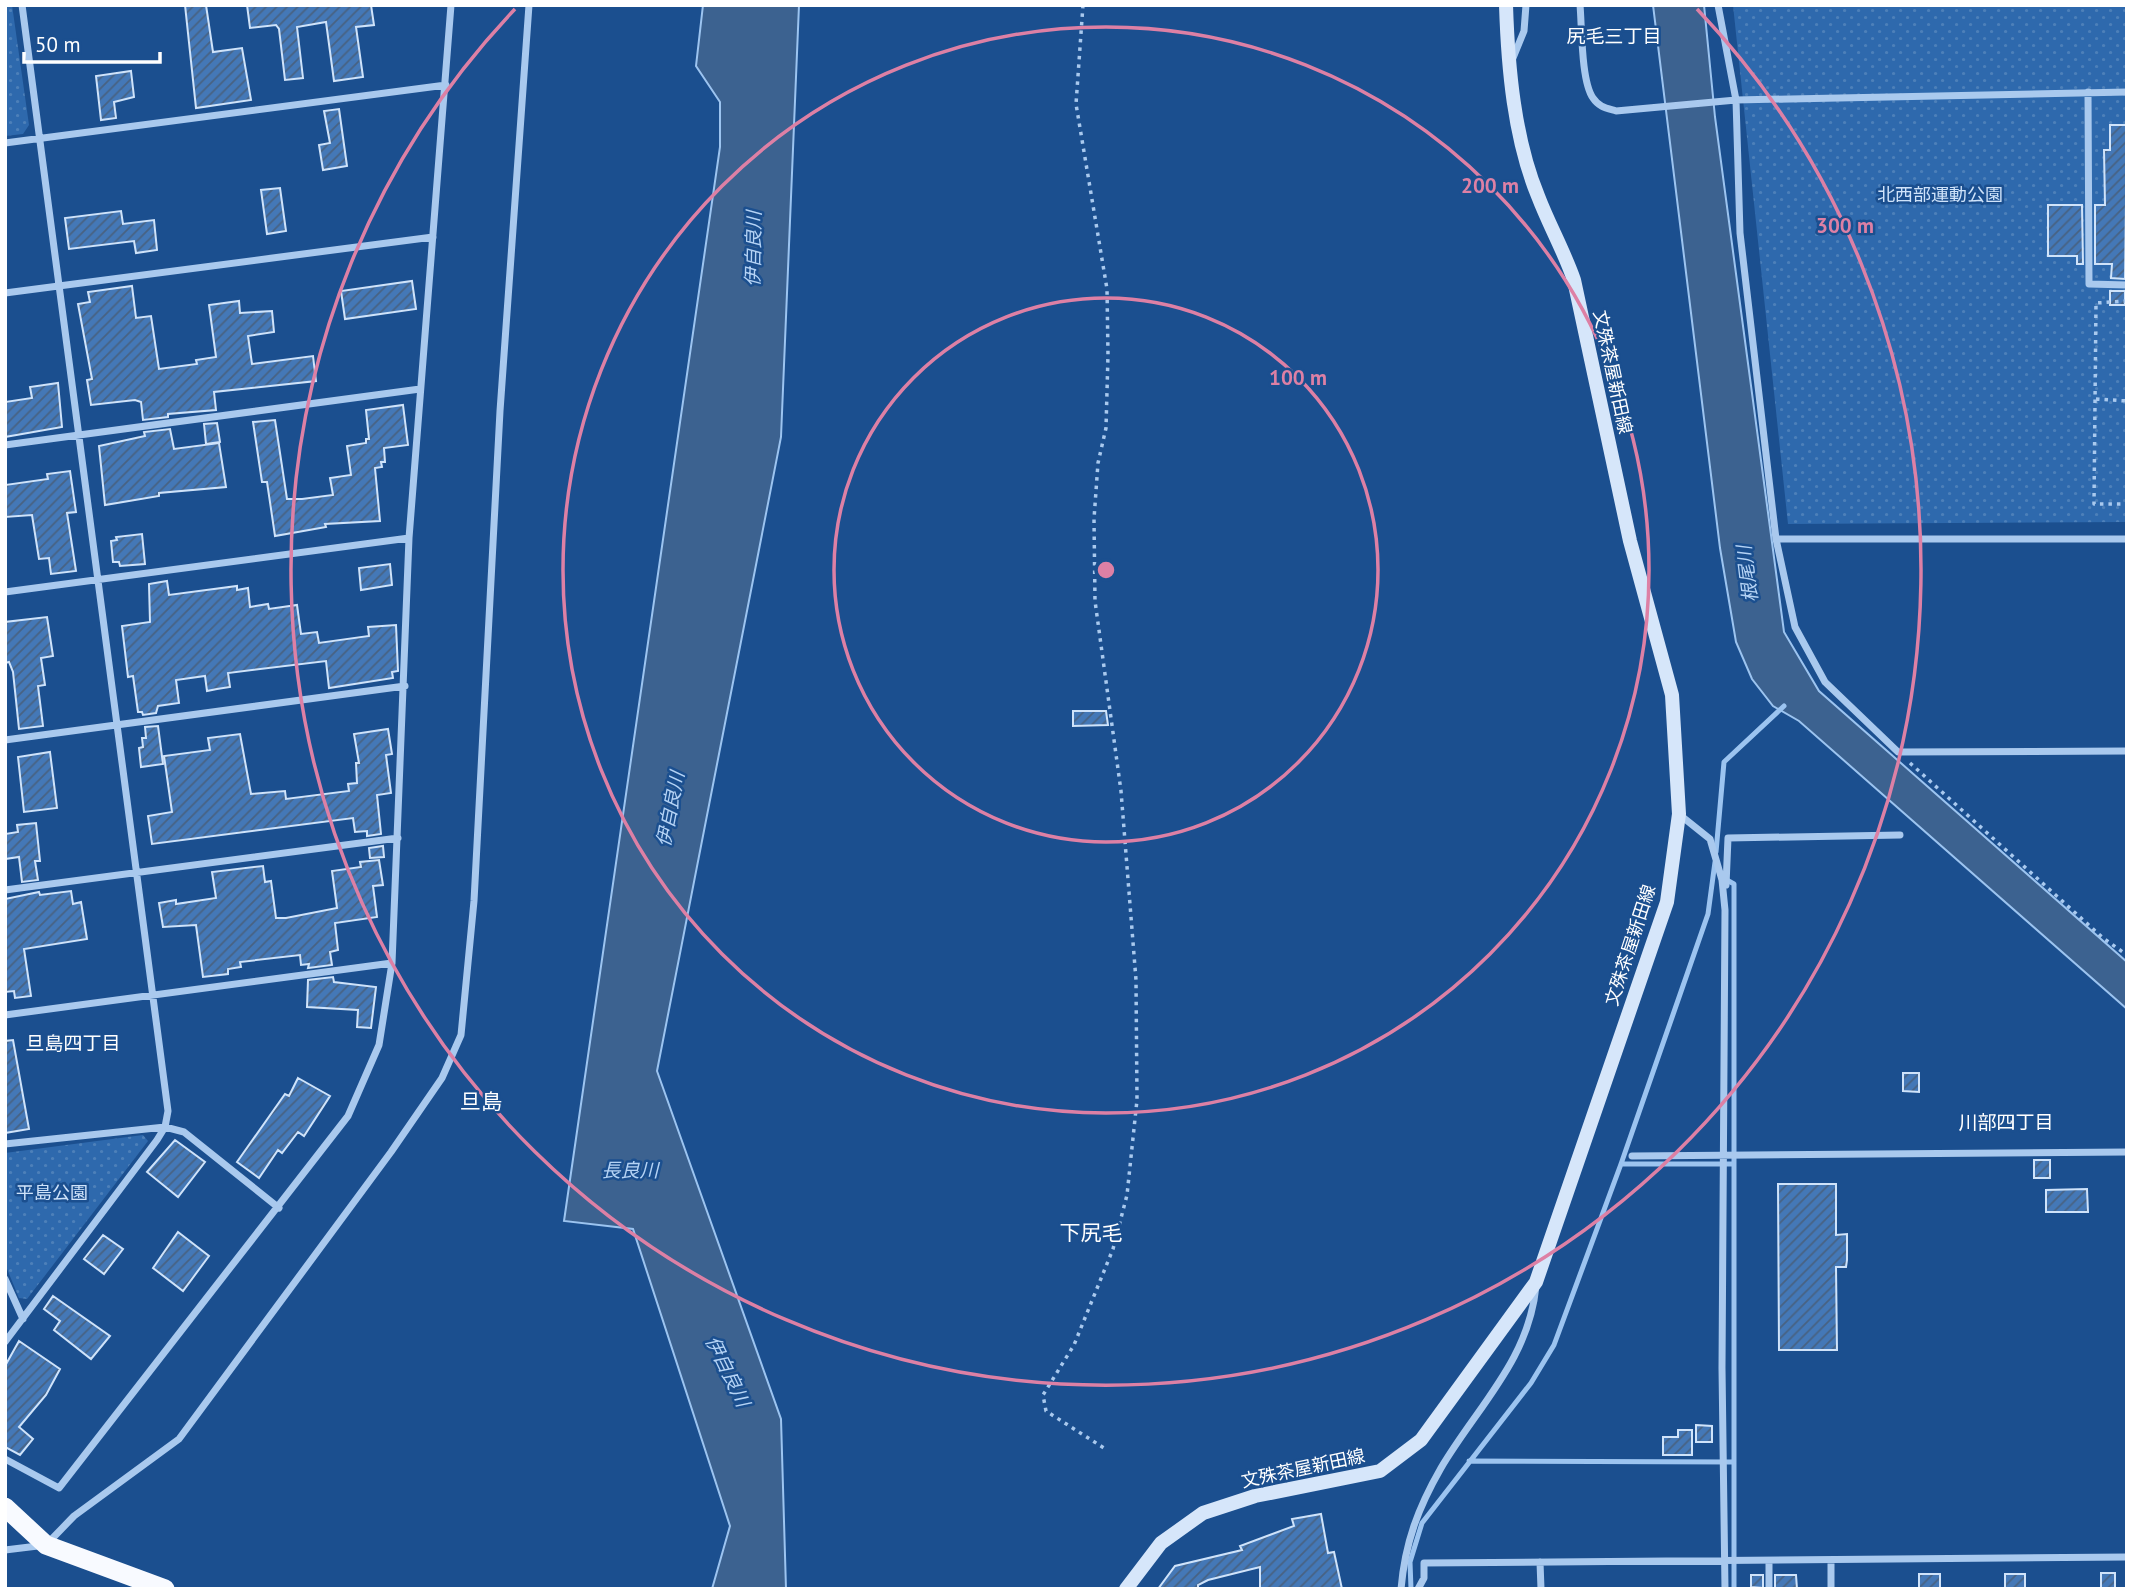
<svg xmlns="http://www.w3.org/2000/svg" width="2132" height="1594" font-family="'PT Sans','Noto Sans JP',sans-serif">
<defs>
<pattern id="park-dots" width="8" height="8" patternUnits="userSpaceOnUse" patternTransform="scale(1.75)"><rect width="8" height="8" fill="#2e69ad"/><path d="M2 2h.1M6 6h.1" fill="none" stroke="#4d80b9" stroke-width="1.8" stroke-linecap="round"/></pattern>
<pattern id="building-hatch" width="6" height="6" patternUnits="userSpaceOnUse" patternTransform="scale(1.75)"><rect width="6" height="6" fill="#4478b7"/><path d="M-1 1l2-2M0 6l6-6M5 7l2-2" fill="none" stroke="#486282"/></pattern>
</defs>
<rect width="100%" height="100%" fill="#1b4f8f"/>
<!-- park -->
<path fill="url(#park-dots)" d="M5 5H12L29 125 23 134 5 136Z
M1733 5H2127V522L1788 524Z
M143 1135 148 1141 27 1299 19 1298 5 1264V1153Z"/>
<!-- water -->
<path fill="#3c6290" stroke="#9cc4f0" stroke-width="2" d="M703 5H799L781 437 657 1071 781 1419 786 1589H712L730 1526 633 1229 564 1221 720 147V102L696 66Z
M1653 5H1704L1715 117 1784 632 1819 691 2127 962V1009L1799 721 1773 706 1752 679 1736 642 1720 548Z"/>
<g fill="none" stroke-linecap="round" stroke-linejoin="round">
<!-- stream -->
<path stroke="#9cc4f0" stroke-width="5" d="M1716 852 1724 762 1784 706
M1725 879 1734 884V1589
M1621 1164H1734
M1469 1461 1734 1462
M1411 1589 1410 1562 1422 1523 1531 1383 1554 1345 1621 1164 1708 914 1715 862"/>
</g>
<!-- building -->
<path fill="url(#building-hatch)" stroke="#cfe3fa" stroke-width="2" d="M185 5H206L213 52 242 48 251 100 196 108Z
M247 5H371L374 25 356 27 363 77 334 81 326 22 297 27 303 78 285 80 279 29 276 25 250 28Z
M131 71 134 97 114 102 116 118 101 120 96 76Z
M339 109 347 166 323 170 319 145 330 143 324 111Z
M2110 125H2127L2125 279 2111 278 2112 264H2095V205H2105L2104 150H2110Z
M280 188 286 231 267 234 261 190Z
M2048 205H2082L2083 264H2077V256H2048Z
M121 211 123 224 154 220 157 250 136 253 134 241 69 249 65 218Z
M412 281 416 309 345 319 341 291Z
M132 286 136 318 151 316 159 369 197 364 196 360 216 357 209 305 239 301 240 313 272 311 274 332 248 336 252 364 313 356 316 381 214 392 216 410 168 414V417L143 420 141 402 135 400 91 405 87 380 92 379 78 304 90 302 88 292Z
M2110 291H2125V305H2110Z
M58 383 62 427 5 437V402L32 398 30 387Z
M403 405 408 445 384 448 385 462H381L382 467 375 468 380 521 325 524 326 527 275 536 267 482H262L253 422 275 420 287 499H302L333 495 330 478 351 475 347 446 366 443V439H369L366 410Z
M217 423 220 442 206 444 204 424Z
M170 429 174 449 219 443 226 487 159 493V496L105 505 99 446 145 436 144 432Z
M70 471 76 512 67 513 76 571 51 574 49 558 39 559 32 515 5 517V485L48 479 47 474Z
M142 534 145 564 120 566 119 562H113L111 541 117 540 116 537Z
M390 564 392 585 361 590 359 568Z
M167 581 169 595 237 586V590L248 588 250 607 268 604 269 609 297 605 301 634 317 632 319 643 369 636 368 627 396 625 398 671 392 672 393 678 329 688 326 661 228 673 230 687 217 689 207 691 205 676 176 680 179 703 158 706 156 713 143 715 142 712H138L133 676 128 677 122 626 150 622 149 584Z
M47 617 53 656 41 658 45 685 38 686 43 726 19 729 13 672 9 662 5 663V622Z
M1073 711H1106L1108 725 1073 726Z
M158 726 163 764 141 767 139 748 143 747 142 738H146L145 727Z
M388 729 392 754 386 755 391 793 377 795 381 834 367 836V831L355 832 353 818 152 844 148 816 172 812 164 756 210 750 208 738 240 734 251 794 285 791 286 799 349 791 348 784 357 783 356 763H359L354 734Z
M50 752 57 808 24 812 18 757Z
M36 823 40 861H35L38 880 22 882 19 857 5 859V834L18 832 17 825Z
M383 846 384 857 370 858 369 848Z
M379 860 383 885 373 886 377 917 335 923 338 950 330 952 332 965 308 968 309 964 301 965 300 955 240 962 241 967 228 969V974L203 977 196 925 163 927 159 903 176 900V904L216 898 212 872 263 866 265 882 271 881 276 918H286L337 908 332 871 361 867 360 862Z
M71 891 73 904 81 902 87 939 24 949 31 996 15 998 14 991 5 992V899L39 892 40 895Z
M333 977 334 982 376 987 371 1028 357 1027 358 1010 307 1007 308 980Z
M13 1040 29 1129 5 1133V1041Z
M1903 1073H1919V1092L1903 1091Z
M298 1078 330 1096 304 1136 298 1132 282 1153 278 1150 259 1178 237 1162 285 1094 289 1096Z
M175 1140 205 1162 178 1197 147 1172Z
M2034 1160H2050V1178H2034Z
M1778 1184H1836V1235L1847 1234V1260L1846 1267H1836L1837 1350H1779Z
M2087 1189 2088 1212H2046V1190Z
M178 1232 209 1256 183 1291 153 1268Z
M103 1235 123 1249 104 1274 84 1259Z
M53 1296 110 1336 91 1359 54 1330 60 1321 44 1309Z
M19 1341 60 1369 46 1395 19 1427 33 1439 20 1455 5 1447V1366Z
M1696 1425 1712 1426V1442H1696Z
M1678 1430H1692V1455H1663V1437H1678Z
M1321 1514 1328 1553 1334 1552 1342 1589H1260V1567L1208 1580 1198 1585V1589H1158L1175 1566 1242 1550 1240 1546 1294 1526 1292 1519Z
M2101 1573H2115V1589H2101Z
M1919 1574H1940V1589H1919Z
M2005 1574H2025V1589H2005Z
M1751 1575H1763V1588L1751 1587Z
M1775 1575H1796L1797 1589 1775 1588Z"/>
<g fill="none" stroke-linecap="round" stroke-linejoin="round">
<!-- path -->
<path stroke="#a9c9ee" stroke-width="3.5" stroke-dasharray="3.5 5" stroke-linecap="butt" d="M1083 5 1076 104 1107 289 1108 355 1106 428 1098 463 1094 519 1095 601 1121 791 1136 980 1137 1100 1127 1195 1113 1249 1074 1345 1043 1395 1046 1411 1107 1450
M2127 301 2096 303 2094 504H2127
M2096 399 2127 401
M1910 763 2103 938 2127 955"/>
<!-- minor -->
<path stroke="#a9c9ee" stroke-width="7" d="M1580 5C1582 27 1581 81 1593 98 1599 107 1606 108 1616 111L1736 100 2127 92
M1718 5 1736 100 1740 233 1776 539 1795 627 1825 682 1898 752 2127 751
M1513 58 1524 31 1526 5
M2088 92 2089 284 2127 285
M5 143 446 85
M5 293 433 237
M5 445 420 389
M1776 539H2127
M5 592 409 538
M5 740 405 686
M1680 815 1710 839 1722 880 1725 910 1722 1368 1725 1589
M1726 885 1728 838 1900 835
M5 890 398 838
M5 1015 392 963
M5 1144 165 1127 184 1132 279 1208
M1632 1156 2127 1152
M5 1279 23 1319
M5 1342 157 1140 165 1127 168 1111 22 5
M5 1459 59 1488 348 1116 379 1045 392 963 409 538 451 5
M5 1550 46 1545 74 1516 179 1439 391 1152 442 1078 461 1035 474 901 500 411 529 5
M1831 1560V1589
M1540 1562 1541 1589
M1401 1589C1405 1543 1418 1508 1441 1468 1477 1407 1529 1360 1536 1286
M1418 1589 1424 1578V1563L2127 1557
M1769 1589V1561"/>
<!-- secondary -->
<path stroke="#d6e6fa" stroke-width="14" d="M1126 1589 1161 1543 1203 1513 1255 1496 1380 1471 1421 1440 1536 1282 1667 902 1679 814 1672 695 1630 541 1574 280C1564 251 1549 225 1538 196 1514 138 1508 67 1506 5"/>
<!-- trunk -->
<path stroke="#f8faff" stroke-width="19" d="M5 1507 46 1545 165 1589"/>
</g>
<!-- distance rings -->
<g fill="none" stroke="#dd80a5" stroke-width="3.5">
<circle cx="1106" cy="570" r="272"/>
<circle cx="1106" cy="570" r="543"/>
<path d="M1697 9A815 815 0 1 1 515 9"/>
</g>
<g text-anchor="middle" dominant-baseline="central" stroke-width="5" stroke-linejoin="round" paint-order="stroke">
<!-- park labels -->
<g font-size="18" fill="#cfe3fa" stroke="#1b4f8f">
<text x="1940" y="194">北西部運動公園</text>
<text x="52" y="1192">平島公園</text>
</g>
<!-- street labels -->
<g font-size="18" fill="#fff" stroke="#1b4f8f">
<text transform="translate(1613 372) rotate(78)">文殊茶屋新田線</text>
<text transform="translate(1630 945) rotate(-72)">文殊茶屋新田線</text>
<text transform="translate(1303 1468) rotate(-12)">文殊茶屋新田線</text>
</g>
<!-- neighbourhood labels -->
<g font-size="19" fill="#fff" stroke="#1b4f8f">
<text x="1614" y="36">尻毛三丁目</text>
<text x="73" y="1043">旦島四丁目</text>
<text x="2006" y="1122">川部四丁目</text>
</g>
<!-- water labels -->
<g font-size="19" font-style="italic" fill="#b5d3f5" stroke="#1b4f8f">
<text transform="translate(753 249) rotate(-89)">伊自良川</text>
<text transform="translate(1747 574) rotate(-97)">根尾川</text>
<text transform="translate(670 809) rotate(-79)">伊自良川</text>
<text x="630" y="1170">長良川</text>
<text transform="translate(728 1371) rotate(64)">伊自良川</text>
</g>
<!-- quarter labels -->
<g font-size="21" fill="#fff" stroke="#1b4f8f">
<text x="481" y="1101">旦島</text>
<text x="1091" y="1232">下尻毛</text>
</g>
</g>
<circle cx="1106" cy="570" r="10" fill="#dd80a5" stroke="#1b4f8f" stroke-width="3.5"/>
<g font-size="21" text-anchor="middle" font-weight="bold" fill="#dd80a5" stroke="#1b4f8f" stroke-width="5" stroke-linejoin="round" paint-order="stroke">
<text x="1490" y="193">200 m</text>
<text x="1845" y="233">300 m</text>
<text x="1298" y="385">100 m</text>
</g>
<!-- border -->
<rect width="2132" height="1594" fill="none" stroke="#ffffff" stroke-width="14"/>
<!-- scale -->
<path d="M24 52v10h136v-10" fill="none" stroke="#ffffff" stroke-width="3.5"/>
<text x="35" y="52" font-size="21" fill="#ffffff" stroke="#1b4f8f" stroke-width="5" paint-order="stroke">50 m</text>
</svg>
